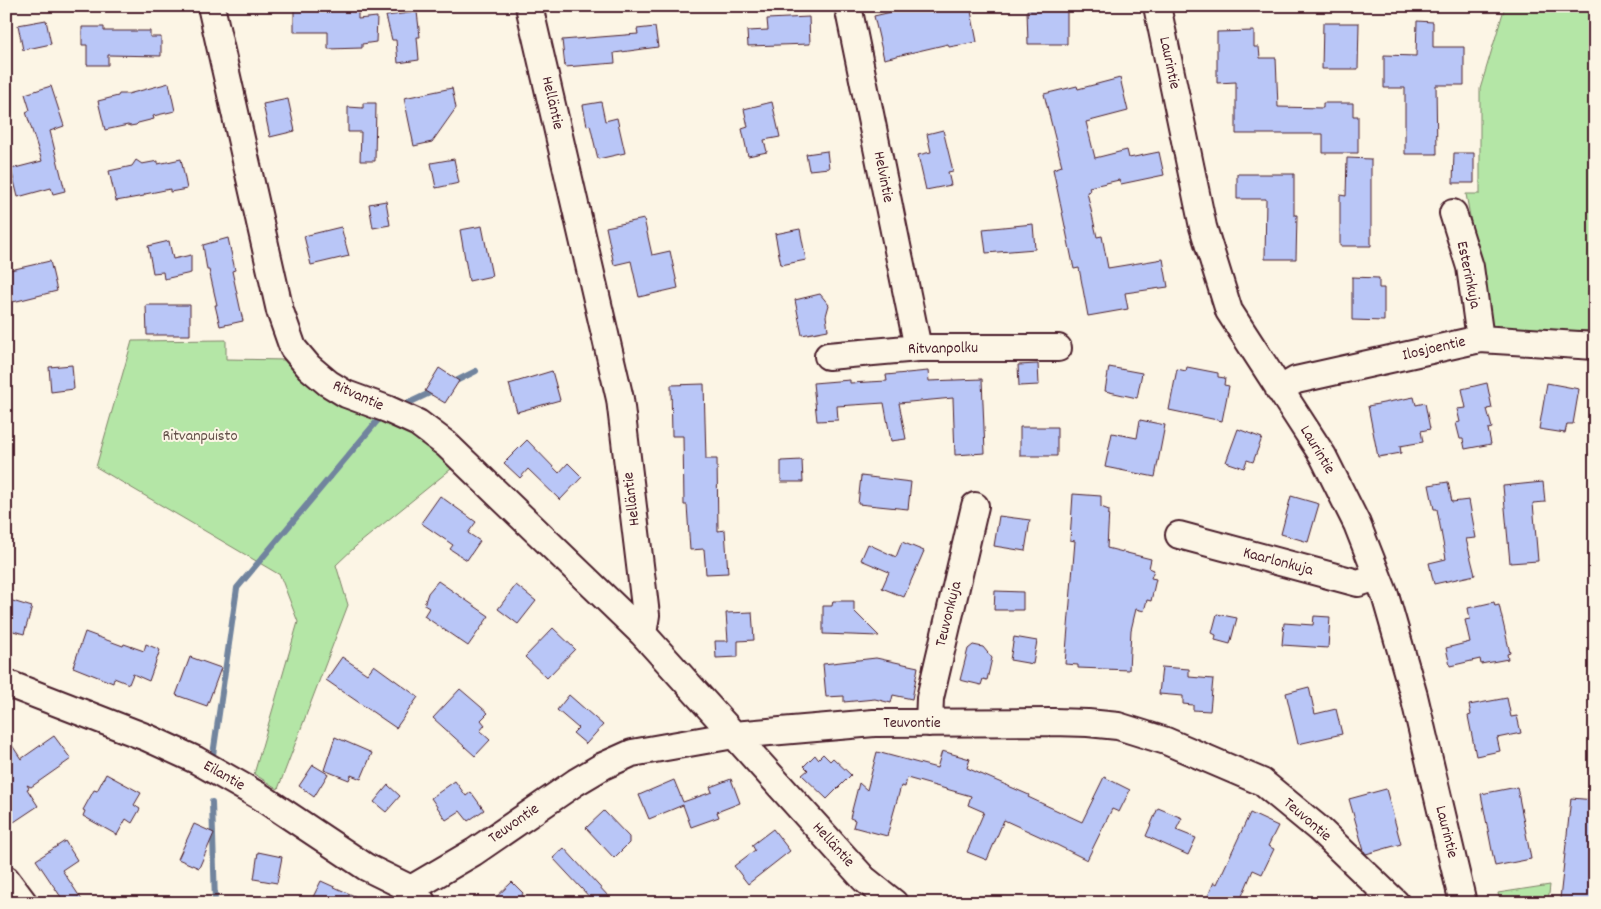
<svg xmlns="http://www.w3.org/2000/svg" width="1601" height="909" font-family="Dekko,sans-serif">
<rect width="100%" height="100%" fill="#fcf5e5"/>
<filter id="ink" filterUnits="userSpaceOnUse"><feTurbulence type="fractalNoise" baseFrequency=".02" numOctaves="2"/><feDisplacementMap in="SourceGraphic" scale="10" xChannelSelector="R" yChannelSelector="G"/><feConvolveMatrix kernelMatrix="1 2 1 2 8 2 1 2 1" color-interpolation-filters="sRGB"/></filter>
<g filter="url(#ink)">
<!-- green -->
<path fill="#b4e6a6" stroke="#7f8268" d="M1505 6H1595V331L1501 329 1489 323 1466 194H1480V89Z
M226 340V359L287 360 420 438 456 465 356 546 336 565 348 605 278 789 254 774 298 622 280 575 96 467 132 341Z
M1550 885 1548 903H1500L1498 893Z"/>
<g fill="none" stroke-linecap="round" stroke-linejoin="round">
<!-- stream -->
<path stroke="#71849e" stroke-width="6" d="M450 384 476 371
M400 407 436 390
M213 755 237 588 378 420
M212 802 215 903"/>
</g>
<!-- building -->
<path fill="#b9c6f7" stroke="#4a1f2b" d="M294 6H358V19L377 17 376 42 362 44V48L328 49V32H294Z
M917 6H970L977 42 949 47 948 44 884 59 874 16Z
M1067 9V44H1028L1027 10Z
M417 12 420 37H417L419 60 398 63 396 40H392L386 16Z
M809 17 810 44 748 46 747 31 768 30 767 19Z
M46 20 51 44 23 50 18 25Z
M1417 21 1433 22V47H1464V85H1436L1437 154H1405V88H1384V55L1416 56Z
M1323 23H1359L1358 69H1322Z
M82 27H104V31H150V37H161V56L108 55V65H87V45H82Z
M655 27 658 47 614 53 615 63 565 67 562 40 638 34 637 29Z
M1254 31V47H1259L1260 58H1276L1278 107 1323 108V103H1353V116H1358V153H1323V134H1236V82L1217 83V32Z
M1120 78 1128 111 1086 122 1095 158 1127 150 1129 158 1159 152 1164 175 1121 184 1119 180 1089 187 1090 191 1087 192 1097 237 1102 236 1108 268 1163 259 1168 287 1125 293 1128 309 1088 316 1079 268 1074 269 1053 169 1062 166 1044 94 1077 86 1078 89Z
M169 83 175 111 153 116 154 119 138 123 136 125 130 126 128 125 105 130 98 101 118 96 119 94H128Z
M51 86 64 126 50 131 65 191 53 194 51 188 18 197 11 169 42 161 26 112 30 110 25 94Z
M452 88 456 108 432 142 414 146 404 98Z
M288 99 295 131 270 137 263 104Z
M601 102 605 121 617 118 625 153 598 159 590 125 587 126 583 105Z
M772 102 780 137 764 140 767 152 748 156 742 129 748 127 744 109Z
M363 103H376L375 161H360L361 132H348V107L363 108Z
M943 130 953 171 948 172 951 185 926 190 918 155 931 152 927 134Z
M827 151 829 168 809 170 806 154Z
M1454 153H1474V183H1453Z
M1347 158 1371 159V246H1340V195L1346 196Z
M181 159 187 189 170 192V189L145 194 144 196 116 201 109 171 132 166 136 160 142 164 158 161V164Z
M454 159 459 183 436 188 431 163Z
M1237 174H1294V215H1297L1296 259H1265L1266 199H1237Z
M386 201 390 225 373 228 369 204Z
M644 219 652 255 670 251 678 288 639 297 631 261 614 265 606 227Z
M1033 224 1035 249 986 253 983 229Z
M482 226 492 276 469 281 460 230Z
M341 227 349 256 311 265 304 236Z
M800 229 806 260 781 265 775 234Z
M228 238 235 270 232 271 243 321 220 326 215 305H217L209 270H207L203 245Z
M169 241 173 259 191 255V273L164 279 163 272 153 273 148 246Z
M50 261 57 291 13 302 6 271Z
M1352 277 1379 278V288H1384V321L1352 320Z
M820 294 829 305 826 316 828 330 802 335 795 300Z
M146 305H190V335H147Z
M1038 364 1039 385 1019 386 1018 365Z
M72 365 74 389 51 392 49 367Z
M1109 367 1142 373 1137 398 1105 391Z
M1187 367 1218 373V377L1225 378 1224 385 1229 386 1222 421 1169 410 1177 369 1186 371Z
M439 368 459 381 445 403 425 391Z
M552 371 560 400 517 412 509 384Z
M928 371 929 381 982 379 985 453 955 455 953 398 899 403 906 439 891 441 884 403 837 406 838 420 817 421 813 383 850 380V383L887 381 886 375Z
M1487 383 1492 408 1487 409 1492 428 1488 429 1491 444 1465 449 1463 439H1460L1456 423 1460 422 1457 409 1466 408 1462 389Z
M1547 383 1579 389 1573 424H1567L1565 433 1539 429Z
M704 384 706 459H717L718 531 725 530 728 573 706 574 704 549 690 550 687 505H684L683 436H672L671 385Z
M1414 397 1416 405 1425 403 1430 429 1421 431 1423 442 1400 446 1401 453 1378 457 1368 406Z
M1140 420 1165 425 1155 477 1105 467 1112 433 1137 438Z
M1020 427H1057V456H1020Z
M1238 429 1262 438 1253 462 1247 460 1244 468 1226 462Z
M527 440 559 473 568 463 582 477 560 500 528 469 520 478 504 463Z
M802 460 803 482H781V461Z
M861 476 911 482 908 509 858 504Z
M1448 482 1452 502 1469 500 1476 538 1466 539 1475 575 1434 584 1429 563 1446 559 1437 509H1434L1429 485Z
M1543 482 1545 502 1533 503 1538 561 1510 563 1503 486Z
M1073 494 1101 496V507L1109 510 1107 548 1151 559 1149 568 1154 570 1151 578 1156 579 1151 601 1147 600 1144 611 1136 609 1131 630 1129 670 1078 668V665L1065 664 1075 541 1070 540Z
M440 496 476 522 468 533 480 541 467 560 450 549 453 545 421 523Z
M1291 496 1319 504 1308 542 1281 534Z
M999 516 1030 520 1025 551 994 546Z
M902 542 924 551 904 597 882 588 889 572 861 560 868 544 896 557Z
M438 581 489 616 468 646 424 616 429 608 424 605 428 593Z
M516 585 536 601 518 624 498 609Z
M995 591 1023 592V610H994Z
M6 599 32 607 24 634 6 629Z
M833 601H854V611L879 636 823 634V606H832Z
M1494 602 1495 606 1499 605 1510 653 1507 654 1508 659 1481 664 1480 659 1450 666 1446 648 1470 642 1465 620 1470 619 1468 608Z
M752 612 754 640 738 641V657L716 658 715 641H728L726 613Z
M1217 614 1237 618 1230 644 1215 640 1216 635 1212 633Z
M1314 616 1330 617 1328 648 1282 645 1284 623 1313 625Z
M553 628 575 649 547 678 525 657Z
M85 632 123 646 124 644 144 651 146 644 160 650 149 681 133 674 129 684 114 678 113 683 73 667Z
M1014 637 1037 641 1033 664 1010 660Z
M973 645 983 647 992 658 987 680 983 679 981 685 960 680 968 649Z
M190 657 221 668 207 706 176 695Z
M342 657 367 674 374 665 418 697 396 728 326 680Z
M876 658 918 667 912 699 893 695 891 703 875 699 844 702V696L826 697 823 664Z
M1162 667 1189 669V677L1213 679 1210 711 1193 710V705L1183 704V696L1159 694Z
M1309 687 1315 714 1336 709 1342 734 1298 744 1286 693Z
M460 689 488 713 481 720 485 725 480 731 490 740 475 756 433 718Z
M569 695 603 725 586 744 573 733 578 728 557 710Z
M1507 698 1511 717 1517 716 1521 733 1497 738 1500 751 1476 756 1468 716 1471 715 1469 705Z
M6 736 21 759 54 736 71 759 31 787 27 785 29 788 27 789 38 806 14 822 6 811Z
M335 737 372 753 361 779 351 775 349 780 324 770Z
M942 751 970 759 967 768 1029 795 1028 797 1082 822 1104 777 1130 790 1119 812 1112 809 1087 860 1039 836 1004 820 987 860 967 852 984 812 968 805 971 796 907 778 905 787 901 786 887 836 853 827 855 820 850 818 859 783 867 790 877 752 937 768Z
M823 754 830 761 833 758 851 775 827 799 802 775 808 770 804 766 815 755 818 759Z
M313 765 328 774 314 797 299 786Z
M106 774 141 793 134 805 140 809 132 823 126 819 117 835 83 816 85 811 83 810 94 790 97 791Z
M731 779 740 803 717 812 719 817 691 827 683 805 649 819 639 795 674 780 683 802 712 792 710 787Z
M455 781 466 796 471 792 484 810 468 821 460 811 446 820 431 798Z
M388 785 400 796 386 812 374 802Z
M1517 787 1531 859 1495 866 1481 794Z
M1386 789 1401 844 1366 854 1364 851 1349 799Z
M1571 798 1595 800V902L1560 899Z
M1158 808 1182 818 1176 830 1196 838 1188 855 1146 836Z
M604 811 629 837V843L614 858 586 828Z
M1250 813 1278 826 1268 846 1274 849 1262 874 1253 870 1239 903H1205L1214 882 1217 884Z
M194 824 214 833 199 868 178 859Z
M773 829 790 851 748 884 734 866 755 850 752 845Z
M65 841 77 860 62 870 84 903H65L36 860Z
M564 848 609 897 603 903H595L553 858Z
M258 852 282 857 277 883 254 879Z
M321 881 370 903H310Z
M512 882 523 893 522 895 529 903H490Z"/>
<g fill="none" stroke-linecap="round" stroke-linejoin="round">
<!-- minor casing -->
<g stroke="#4a1f2b" stroke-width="30">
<path id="minor" d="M211 6 280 311 293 348 309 367 328 383 346 394 387 409 418 423 446 444 643 634
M529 6 620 399 646 615 643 634 864 879 894 903
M848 6 918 348
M1157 6 1203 227 1229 311 1323 456 1357 524 1385 595 1414 696 1463 903
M1453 213 1470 267 1480 339
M828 356 918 348H1058
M1279 390 1296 380 1480 339 1595 346
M1179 535 1358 583 1377 577
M6 683 148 738 196 760 261 797 366 867 411 889 422 902
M929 723 930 698 975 506
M6 879 24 903
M411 889 474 852 576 782 603 766 632 753 734 735 874 723 1053 722 1088 723 1118 726 1166 741 1262 782 1319 829 1396 903"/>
</g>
<!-- minor -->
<use href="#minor" stroke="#fcf5e5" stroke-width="26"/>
</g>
</g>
<g text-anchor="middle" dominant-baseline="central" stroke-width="4" stroke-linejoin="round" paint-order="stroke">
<!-- street labels -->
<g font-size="16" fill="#4a1f2b" stroke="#fcf5e5">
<text transform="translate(1169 63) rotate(78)">Laurintie</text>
<text transform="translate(552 103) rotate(77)">Helläntie</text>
<text transform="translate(883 177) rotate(79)">Helvintie</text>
<text transform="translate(1468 275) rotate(78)">Esterinkuja</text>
<text transform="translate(943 349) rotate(-1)">Ritvanpolku</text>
<text transform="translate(1434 349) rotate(-13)">Ilosjoentie</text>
<text transform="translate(358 396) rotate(24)">Ritvantie</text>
<text transform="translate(1317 450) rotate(59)">Laurintie</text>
<text transform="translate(632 499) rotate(-97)">Helläntie</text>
<text transform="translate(1278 562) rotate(15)">Kaarlonkuja</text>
<text transform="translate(949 614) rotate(-76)">Teuvonkuja</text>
<text x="912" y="723">Teuvontie</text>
<text transform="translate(224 776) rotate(30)">Eilantie</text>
<text transform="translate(1307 820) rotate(41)">Teuvontie</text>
<text transform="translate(514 824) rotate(-35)">Teuvontie</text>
<text transform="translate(1446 832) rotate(76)">Laurintie</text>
<text transform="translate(833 845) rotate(48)">Helläntie</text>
</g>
<!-- park labels -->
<g font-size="16" fill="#64514a" stroke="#fcf5e5">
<text x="200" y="436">Ritvanpuisto</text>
</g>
</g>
<!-- margin -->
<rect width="1601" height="909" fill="none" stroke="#fcf5e5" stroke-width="25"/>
<rect x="12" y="12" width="1576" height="884" fill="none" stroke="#4a1f2b" stroke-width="2" filter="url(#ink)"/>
</svg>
